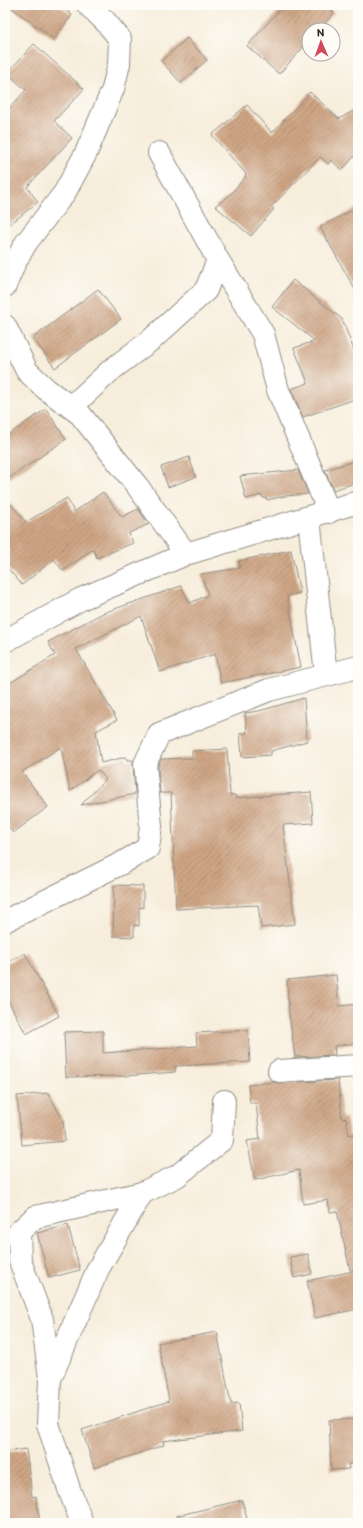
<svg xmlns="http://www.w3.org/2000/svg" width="363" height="1528" font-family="Itim,sans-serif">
<defs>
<pattern id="building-hatch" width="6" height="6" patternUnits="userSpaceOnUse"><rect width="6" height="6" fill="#cfa685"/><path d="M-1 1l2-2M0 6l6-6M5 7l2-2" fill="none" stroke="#a8876d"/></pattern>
</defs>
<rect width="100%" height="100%" fill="#fdfcf7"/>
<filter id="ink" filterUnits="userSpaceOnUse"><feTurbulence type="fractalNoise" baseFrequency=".025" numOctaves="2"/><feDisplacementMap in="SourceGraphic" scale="8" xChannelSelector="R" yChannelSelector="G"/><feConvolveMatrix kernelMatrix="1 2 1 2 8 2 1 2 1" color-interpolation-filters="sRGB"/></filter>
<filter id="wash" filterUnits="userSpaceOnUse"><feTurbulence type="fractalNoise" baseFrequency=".012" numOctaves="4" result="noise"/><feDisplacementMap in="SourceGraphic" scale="16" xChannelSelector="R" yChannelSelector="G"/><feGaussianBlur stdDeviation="0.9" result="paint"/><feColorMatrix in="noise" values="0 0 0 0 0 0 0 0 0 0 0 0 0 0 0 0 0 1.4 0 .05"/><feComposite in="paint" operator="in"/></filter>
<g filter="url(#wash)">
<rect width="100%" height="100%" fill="#f7eddb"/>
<g id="blocks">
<!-- building -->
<path fill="url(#building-hatch)" d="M8 5H59L72 15 54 39Z
M284 5H325L334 13 318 30H309V41L279 74 247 46Z
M187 38 207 60 181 83 161 61Z
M34 44 84 89 54 121 72 138 27 187 38 202 5 228V113L26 90 7 73Z
M310 92 339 119 358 108V152L342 170 331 160 328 164 320 157 271 207 274 209 251 236 215 206 229 196 246 176 245 175 246 174 212 135 247 105 272 133Z
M358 207V295L320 227Z
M293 280 342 319 358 361V398L303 417 291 389 308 383 294 348 315 341 272 307Z
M98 289 121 319 55 368 33 338Z
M46 409 66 439 5 481V437Z
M189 457 196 477 168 487 161 467Z
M358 460V482L333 490 325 470Z
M298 470 308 494 285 496 267 500 266 498H263L262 495 246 499 240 476Z
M103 492 122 517 138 509 149 524 129 533 133 543 97 558 93 549 63 571 54 559 22 585 5 565V497L26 522 67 498 74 512Z
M291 550 300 593 287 596 301 667 221 683 215 654 160 672 141 616 76 649 117 720 96 731 101 763 126 757 127 760H133V765L135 794 81 805 106 779 98 770 70 791 61 747 22 772 48 807 13 833 5 822V686L55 655 48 642 103 613 181 586 190 603 208 595 201 574 240 568 239 561Z
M304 698 307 741 271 751V755L242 757 240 733H247L245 713 259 711Z
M227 749 230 795H235L236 798 311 792 313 823 283 825 295 924 261 928 258 905 176 909 171 793H160L158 766 161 759 192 758V751Z
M114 885 143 886V908L139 907V926L134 925V937L113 936Z
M25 953 59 1016 26 1034 5 995V964Z
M336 975 339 1006 358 1004V1043L334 1046 335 1055 295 1057 289 1013 287 980Z
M248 1030 250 1062 175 1066V1072L124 1076 66 1077 64 1032 103 1031V1053L197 1046 196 1033Z
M338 1080 342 1119 346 1118 349 1135 358 1133V1269L350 1270 337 1211 330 1212 328 1200 303 1204 299 1170 255 1180 247 1141 260 1139 256 1103H250L248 1085 273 1082 280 1083Z
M48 1093 63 1120 65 1141 22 1145 17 1096Z
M68 1225 80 1270 49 1278 37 1233Z
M308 1254 312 1274 294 1278 290 1257Z
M358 1270V1309L315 1318 307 1281Z
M217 1332 231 1404 239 1403 242 1431 163 1441 164 1445 94 1468 82 1430 169 1401 158 1343Z
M358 1419V1464H348L349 1469 331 1470 329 1420Z
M26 1449 32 1497 36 1496 40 1523H5V1452Z
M242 1500 248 1523H177L176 1516Z"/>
</g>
</g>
<g filter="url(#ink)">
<use href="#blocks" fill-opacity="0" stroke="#918c83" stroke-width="1"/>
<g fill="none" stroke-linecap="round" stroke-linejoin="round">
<!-- minor casing -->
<g stroke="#918c83" stroke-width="24">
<path id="minor" d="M159 153 218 260 263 334 278 390 329 512
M5 286 14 264 26 243 65 192 86 153 113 89 119 64 120 39 105 21 88 5
M5 326 27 371 46 389 80 414 138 487 186 554
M70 406 81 398 111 370 151 340 206 290 218 260
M309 518 326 675
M5 641 81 599 186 554 358 502
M5 921 122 863 148 848 151 826 145 764 159 734 269 690 358 667
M279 1071 358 1066
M50 1378 42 1319 20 1261 19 1232 35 1217 142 1193
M82 1523 69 1489 48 1424 50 1379 98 1269 142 1193 177 1176 222 1140 224 1101"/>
</g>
<!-- minor -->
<use href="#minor" stroke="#fff" stroke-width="22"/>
</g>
</g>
<!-- margin -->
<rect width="363" height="1528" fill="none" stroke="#fdfcf7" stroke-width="20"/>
<!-- north arrow -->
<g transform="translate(321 42) rotate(358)"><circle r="19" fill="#fdfcf7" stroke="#a9a8a5"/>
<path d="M0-3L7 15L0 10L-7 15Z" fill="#d1495b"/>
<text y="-6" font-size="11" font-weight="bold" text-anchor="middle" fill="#2b2b2b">N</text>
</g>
</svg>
